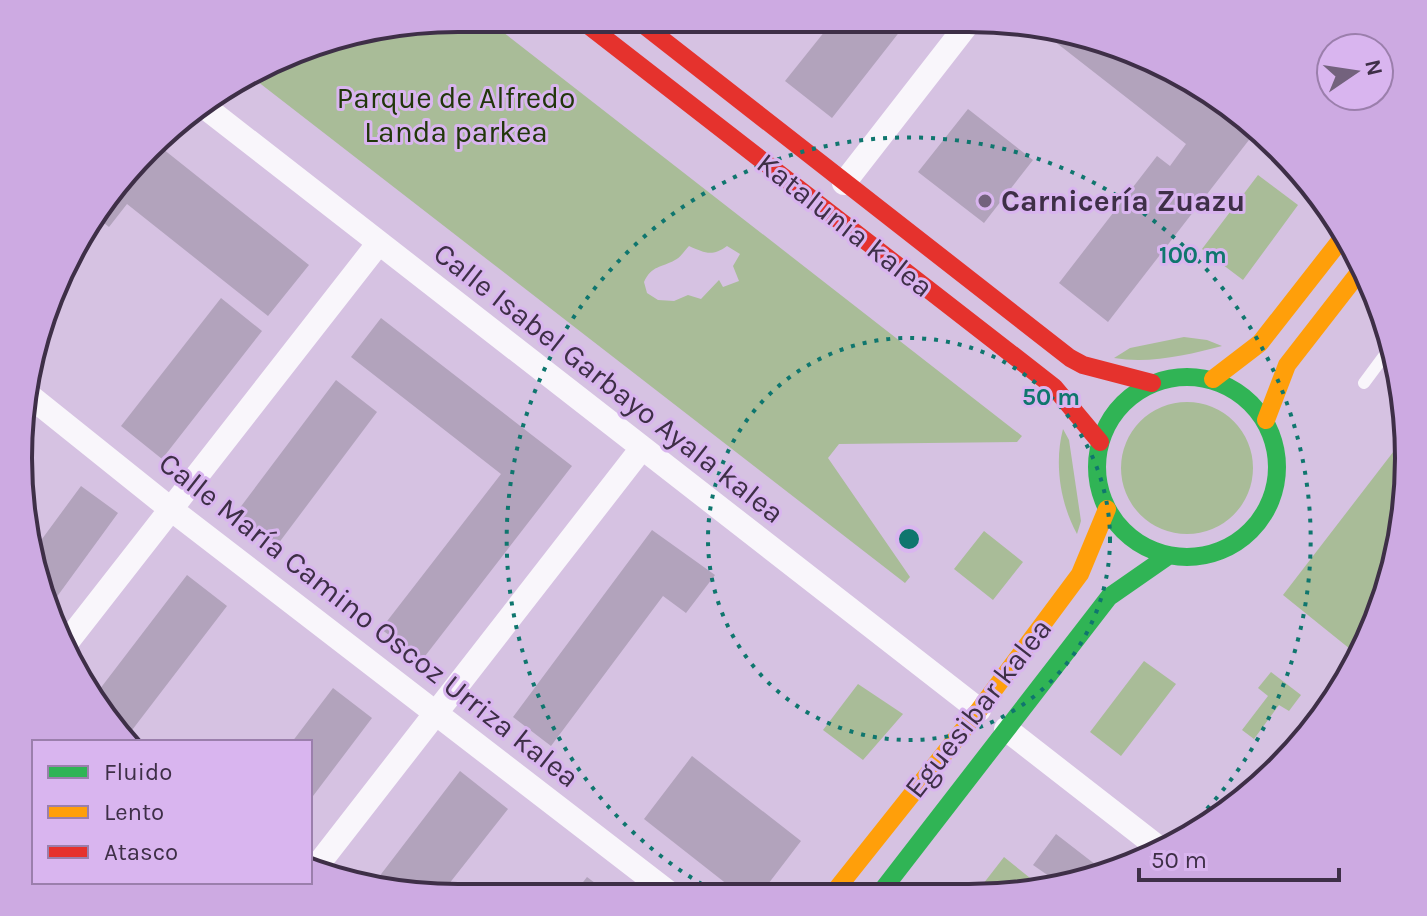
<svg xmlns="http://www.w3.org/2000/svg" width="1427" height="916" font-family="Karla,sans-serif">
<rect width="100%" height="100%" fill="#d6c2e2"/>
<!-- green -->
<path fill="#a9bc98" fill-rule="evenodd" d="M458 18H485L1022 436 1017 442 839 444 828 458 910 577 905 583 249 75 317 41ZM689 246C705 253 712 257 727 246L740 254 733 266 739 281 723 287 719 280 701 299 688 295 674 301 658 300 647 293 644 282C652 265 661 268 675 260 680 258 685 250 689 246Z
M1258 175 1298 205 1243 280 1202 249Z
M1184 337 1207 340 1222 346C1189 355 1149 364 1114 358L1130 348Z
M1121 468a66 66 0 1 1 132 0a66 66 0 1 1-132 0Z
M1063 429 1069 440 1081 521 1077 534C1060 503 1054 463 1063 429Z
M1407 434 1386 599 1355 653 1283 595Z
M984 531 1023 562 993 600 954 569Z
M1144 661 1176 684 1121 756 1090 732Z
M1271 672 1301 695 1289 711 1279 705 1254 739 1242 730 1268 696 1258 688Z
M858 684 903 714 863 760 823 730Z
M1004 857 1040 886 997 897H973Z"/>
<!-- building -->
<path fill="#b2a3bc" d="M833 21H908L832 118 785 81Z
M1031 23 1163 63 1259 127 1108 322 1059 283 1157 156 1170 166 1186 144Z
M968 109 1033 160 984 223 918 172Z
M158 145 309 265 268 316 127 204 109 227 95 216 109 191Z
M221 298 262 331 162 459 121 426Z
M381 318 572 466 422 660 381 629 501 474 351 357Z
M336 380 377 412 278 544 236 513Z
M81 486 118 513 48 609 33 571 31 554Z
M652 530 715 575 686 613 663 596 551 746 513 717Z
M187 575 227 606 126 738 93 698Z
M333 688 372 718 310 800V742H292Z
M692 756 801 841 759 896H742L644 819Z
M460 771 508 809 441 894H401L372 886Z
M1056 834 1096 865 1091 872 1056 881 1033 865Z
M587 877 611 895H573Z"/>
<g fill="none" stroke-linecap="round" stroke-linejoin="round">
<!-- lane -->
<path stroke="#f9f6fb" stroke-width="12" d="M1364 383 1387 352"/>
<!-- street -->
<path stroke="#f9f6fb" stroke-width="24" d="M201 104 979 710
M844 183 970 21
M26 393 172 510 673 896
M64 646 378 244
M1006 729 1164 852
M313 871 642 448"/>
<!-- fast -->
<path stroke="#30b455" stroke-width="18" d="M1097 467a90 90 0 1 1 180 0a90 90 0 1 1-180 0Z
M877 897 1109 597 1168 556"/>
<!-- slow -->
<path stroke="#ff9f0a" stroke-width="18" d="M1213 379 1260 343 1343 237
M1266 420 1287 365 1364 266
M831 896 979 710 1080 574 1107 509"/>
<!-- jam -->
<path stroke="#e5322d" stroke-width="18" d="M580 19 1054 387 1100 442
M636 19 1070 358 1083 365 1152 383"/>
</g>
<!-- distance rings -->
<g fill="none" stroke="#0f766e" stroke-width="4" stroke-dasharray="4 8">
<circle cx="909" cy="539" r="201"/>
<path d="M723 896A402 402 0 1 1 1159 854"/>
</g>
<!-- markers -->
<circle fill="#73627d" stroke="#d9b5ef" stroke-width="3" cx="985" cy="201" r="8"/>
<g text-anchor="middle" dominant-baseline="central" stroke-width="6" stroke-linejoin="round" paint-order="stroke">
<!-- park labels -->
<g font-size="30" fill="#21370b" stroke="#d9b5ef">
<text x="456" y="98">Parque de Alfredo<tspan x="456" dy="34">Landa parkea</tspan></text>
</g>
<!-- poi labels -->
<g font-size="30" font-weight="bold" fill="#3e2f47" stroke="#d9b5ef" text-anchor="start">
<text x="1001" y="201">Carnicería Zuazu</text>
</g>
<!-- street labels -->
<g font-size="30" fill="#3e2f47" stroke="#d9b5ef">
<text transform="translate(845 225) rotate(38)">Katalunia kalea</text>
<text transform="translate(609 383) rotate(38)">Calle Isabel Garbayo Ayala kalea</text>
<text transform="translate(369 620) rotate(38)">Calle María Camino Oscoz Urriza kalea</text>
<text transform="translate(978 708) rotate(-52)">Eguesibar kalea</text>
</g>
</g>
<!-- crop -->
<path d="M0 0H1427V916H0ZM458 32H969A426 426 0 0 1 1395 458V458A426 426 0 0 1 969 884H458A426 426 0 0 1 32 458V458A426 426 0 0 1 458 32Z" fill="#cdaae2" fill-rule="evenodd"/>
<path fill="none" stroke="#3e2f47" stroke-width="4" d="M458 32H969A426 426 0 0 1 1395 458V458A426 426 0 0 1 969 884H458A426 426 0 0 1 32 458V458A426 426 0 0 1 458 32Z"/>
<circle cx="909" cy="539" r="12" fill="#0f766e" stroke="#d9b5ef" stroke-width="4"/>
<g font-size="24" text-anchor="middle" font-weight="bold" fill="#0f766e" stroke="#d9b5ef" stroke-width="6" stroke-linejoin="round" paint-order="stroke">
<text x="1193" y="263">100 m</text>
<text x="1051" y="405">50 m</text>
</g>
<!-- legend -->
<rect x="32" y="740" width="280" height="144" fill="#d9b5ef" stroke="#9b7fac" stroke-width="2"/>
<rect x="48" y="766" width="40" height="12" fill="#30b455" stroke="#9b7fac" stroke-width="2"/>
<text x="104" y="780" font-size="24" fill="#3e2f47">Fluido</text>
<rect x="48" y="806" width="40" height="12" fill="#ff9f0a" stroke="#9b7fac" stroke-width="2"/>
<text x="104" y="820" font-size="24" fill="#3e2f47">Lento</text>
<rect x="48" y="846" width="40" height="12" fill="#e5322d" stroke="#9b7fac" stroke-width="2"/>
<text x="104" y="860" font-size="24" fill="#3e2f47">Atasco</text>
<!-- north arrow -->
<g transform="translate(1355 72) rotate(77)"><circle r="38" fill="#d9b5ef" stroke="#9b7fac" stroke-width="2"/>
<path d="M0-6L14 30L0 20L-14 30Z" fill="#73627d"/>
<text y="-12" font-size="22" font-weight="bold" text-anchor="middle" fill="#3e2f47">N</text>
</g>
<!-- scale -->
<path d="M1139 868v12h200v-12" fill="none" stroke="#3e2f47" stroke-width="4"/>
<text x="1151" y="868" font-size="24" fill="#3e2f47" stroke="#d9b5ef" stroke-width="6" paint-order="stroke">50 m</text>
</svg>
